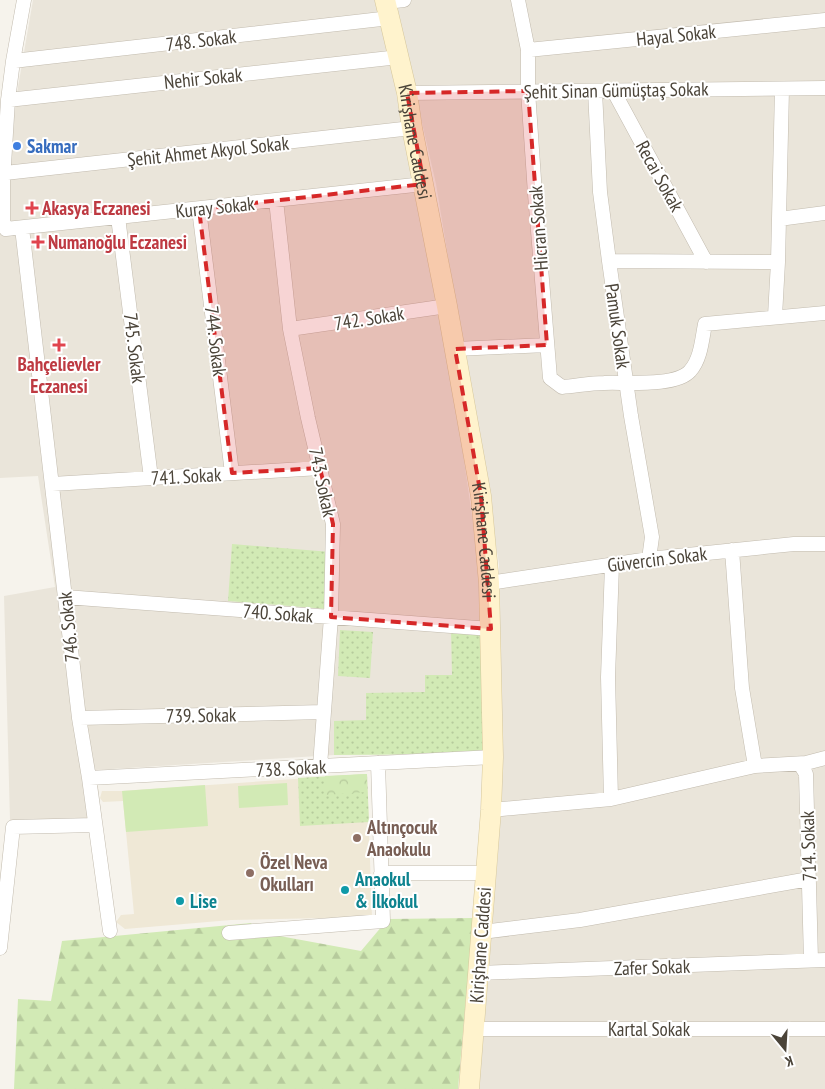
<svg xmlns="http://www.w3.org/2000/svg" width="825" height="1089" font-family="'PT Sans Narrow',sans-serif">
<defs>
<pattern id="grass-dots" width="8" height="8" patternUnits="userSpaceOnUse" patternTransform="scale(1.25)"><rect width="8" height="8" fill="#d2eab5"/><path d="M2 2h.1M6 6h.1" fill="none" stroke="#b6ca9c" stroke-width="1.8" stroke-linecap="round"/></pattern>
<pattern id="forest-firs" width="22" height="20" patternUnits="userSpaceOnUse" patternTransform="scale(1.25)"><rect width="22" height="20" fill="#d2eab5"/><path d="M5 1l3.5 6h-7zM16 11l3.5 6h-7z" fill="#b6ca9c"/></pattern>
<pattern id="park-crowns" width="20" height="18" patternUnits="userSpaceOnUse" patternTransform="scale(1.25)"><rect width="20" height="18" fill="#d2eab5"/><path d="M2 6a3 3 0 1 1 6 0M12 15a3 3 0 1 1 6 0" fill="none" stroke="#b6ca9c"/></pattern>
</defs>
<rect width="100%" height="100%" fill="#f6f3ec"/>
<!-- residential -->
<path fill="#eae5da" d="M33 0H375L386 42 450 363 477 551 487 632 452 675 425 692 366 721H334V755L96 770 102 820H10L4 596 55 587 38 476 0 478V217L18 87Z
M394 0H825V1089H476L498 855 501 757 499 564 436 184Z"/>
<!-- education -->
<path fill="#efe8d6" d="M367 774 372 917 231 920 125 929 116 922 121 915 134 914 123 801 103 802 100 798 102 791H122Z"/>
<!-- grass -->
<path fill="url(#grass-dots)" d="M232 544 331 552 327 609 228 601Z
M487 628 488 754 334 755V721L366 720V693L425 692V675H452L451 629Z
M340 630 373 632 370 678 338 676Z
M367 774 369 822 300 826 298 778Z"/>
<!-- forest -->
<path fill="url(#forest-firs)" d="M473 918 458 1089H14L18 999 51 1001 62 941 251 923 258 932 361 951 388 919Z"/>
<!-- park -->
<path fill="url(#park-crowns)" d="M367 774V792L325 795V776Z"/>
<!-- pitch -->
<path fill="#d2eab5" d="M287 783 288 805 239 808 238 786Z
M205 785 208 826 126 832 122 791Z"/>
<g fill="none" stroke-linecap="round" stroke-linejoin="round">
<!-- street casing -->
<g stroke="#c2bbae" stroke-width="15">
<path id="street" d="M24 0 13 61 8 100 3 181V221L6 229 424 184
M518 0 528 50V91L535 194 550 378 562 387C576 386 590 383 604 383 624 382 676 387 690 371 701 359 702 339 705 324L825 313
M386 2 404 0
M528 50 825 20
M13 61 390 18
M613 90 706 262
M595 91 600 192 609 261 631 416 652 537 649 559
M407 93 825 88
M8 100 399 57
M5 173 412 128
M276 200 290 329 308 418 333 524 331 617 320 766
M199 209 232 473
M118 217 151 478
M779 219 825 213
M22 228 79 718 89 778 110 931
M609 261 778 262
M775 316 778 262 782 89
M290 329 447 306
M455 349 547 345
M52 484 320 468
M732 550 742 688 755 766
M489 583 649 559 794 544H825
M65 597 491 629
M79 718 323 712
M800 764 806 774 811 960
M89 778 493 757
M611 799 608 677 612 565
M491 810 611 799 755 766 806 763 825 758
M381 873H486
M482 932 580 920 809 879
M229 933 383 921 378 763
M0 948 13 827 94 825
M479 973 825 960
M474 1029H825"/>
</g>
<!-- secondary casing -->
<g stroke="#d6c79b" stroke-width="21">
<g id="secondary">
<path id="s1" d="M385 0 407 93 412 128 447 306 481 496 489 583 493 757 491 810 469 1089"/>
</g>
</g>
<!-- street -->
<use href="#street" stroke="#fff" stroke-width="14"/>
<!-- secondary -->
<use href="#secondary" stroke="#fff3cd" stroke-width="20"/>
</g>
<!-- marked area -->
<path fill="#d62828" fill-opacity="0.2" stroke="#d62828" stroke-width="4" stroke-dasharray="10 6" stroke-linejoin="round" d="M528 91 547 345 455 349 481 496 491 629 331 617 333 524 320 468 232 473 199 209 424 184 407 93Z"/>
<!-- markers -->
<circle fill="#3f7fe0" stroke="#fff" stroke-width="2" cx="17" cy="146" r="5"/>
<g fill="#e0444e" stroke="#fff" stroke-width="2">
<path d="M29.5 200.5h5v5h5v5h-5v5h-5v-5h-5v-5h5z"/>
<path d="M35.5 234.5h5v5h5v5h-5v5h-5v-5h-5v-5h5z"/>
<path d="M56.5 337.5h5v5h5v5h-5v5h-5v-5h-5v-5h5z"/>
</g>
<g fill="#8d6e63" stroke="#fff" stroke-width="2">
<circle cx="357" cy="838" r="5"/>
<circle cx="250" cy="873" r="5"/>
</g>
<g fill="#0f9aa8" stroke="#fff" stroke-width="2">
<circle cx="345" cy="890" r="5"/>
<circle cx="180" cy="901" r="5"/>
</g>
<g text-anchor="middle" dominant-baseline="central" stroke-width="4" stroke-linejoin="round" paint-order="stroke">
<!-- street labels -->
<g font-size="19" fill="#4b4439" stroke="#fff">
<text transform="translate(676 35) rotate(-6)">Hayal Sokak</text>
<text transform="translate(201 40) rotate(-7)">748. Sokak</text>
<text transform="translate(203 78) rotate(-6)">Nehir Sokak</text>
<text transform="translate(616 90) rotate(-1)">Şehit Sinan Gümüştaş Sokak</text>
<text stroke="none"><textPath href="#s1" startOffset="145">Kirişhane Caddesi</textPath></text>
<text transform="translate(208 151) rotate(-6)">Şehit Ahmet Akyol Sokak</text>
<text transform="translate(660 176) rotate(61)">Recai Sokak</text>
<text transform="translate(215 207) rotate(-6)">Kuray Sokak</text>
<text transform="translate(538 228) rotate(-94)">Hicran Sokak</text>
<text transform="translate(369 318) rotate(-9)">742. Sokak</text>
<text transform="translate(618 326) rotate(82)">Pamuk Sokak</text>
<text transform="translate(216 341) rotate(83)">744. Sokak</text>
<text transform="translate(135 348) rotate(83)">745. Sokak</text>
<text transform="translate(186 476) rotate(-3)">741. Sokak</text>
<text transform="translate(323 482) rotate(78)">743. Sokak</text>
<text stroke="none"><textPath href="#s1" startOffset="550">Kirişhane Caddesi</textPath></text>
<text transform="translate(657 559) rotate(-7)">Güvercin Sokak</text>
<text transform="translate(278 613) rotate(4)">740. Sokak</text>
<text transform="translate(68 627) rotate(-96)">746. Sokak</text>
<text transform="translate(201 715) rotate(-1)">739. Sokak</text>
<text transform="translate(291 768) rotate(-3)">738. Sokak</text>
<text transform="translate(808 846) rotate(-92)">714. Sokak</text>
<text transform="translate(480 945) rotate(-86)">Kirişhane Caddesi</text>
<text transform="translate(652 967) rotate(-2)">Zafer Sokak</text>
<text x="649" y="1029">Kartal Sokak</text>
</g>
<!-- shop labels -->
<g font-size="19" font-weight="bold" fill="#366cbe" stroke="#fff" text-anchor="start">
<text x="27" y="146">Sakmar</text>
</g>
<!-- health labels -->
<g font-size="19" font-weight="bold" fill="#be3a42" stroke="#fff" text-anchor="start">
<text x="42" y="208">Akasya Eczanesi</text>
<text x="48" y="242">Numanoğlu Eczanesi</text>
<text x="59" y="364" text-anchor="middle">Bahçelievler<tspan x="59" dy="22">Eczanesi</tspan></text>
</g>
<!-- education labels -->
<g font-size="19" font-weight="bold" fill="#785e54" stroke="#fff" text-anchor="start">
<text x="367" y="827">Altınçocuk<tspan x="367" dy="22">Anaokulu</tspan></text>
<text x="260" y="862">Özel Neva<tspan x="260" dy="22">Okulları</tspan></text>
</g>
<!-- culture labels -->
<g font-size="19" font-weight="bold" fill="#0d838f" stroke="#fff" text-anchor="start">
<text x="355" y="879">Anaokul<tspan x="355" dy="22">&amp; İlkokul</tspan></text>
<text x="190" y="901">Lise</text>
</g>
</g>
<!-- north arrow -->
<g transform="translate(785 1049) rotate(162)" stroke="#ffffff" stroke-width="4" paint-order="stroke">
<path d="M0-4L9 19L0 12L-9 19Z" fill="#4b4439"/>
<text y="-8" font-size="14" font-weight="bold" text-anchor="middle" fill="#4b4439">K</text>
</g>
</svg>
